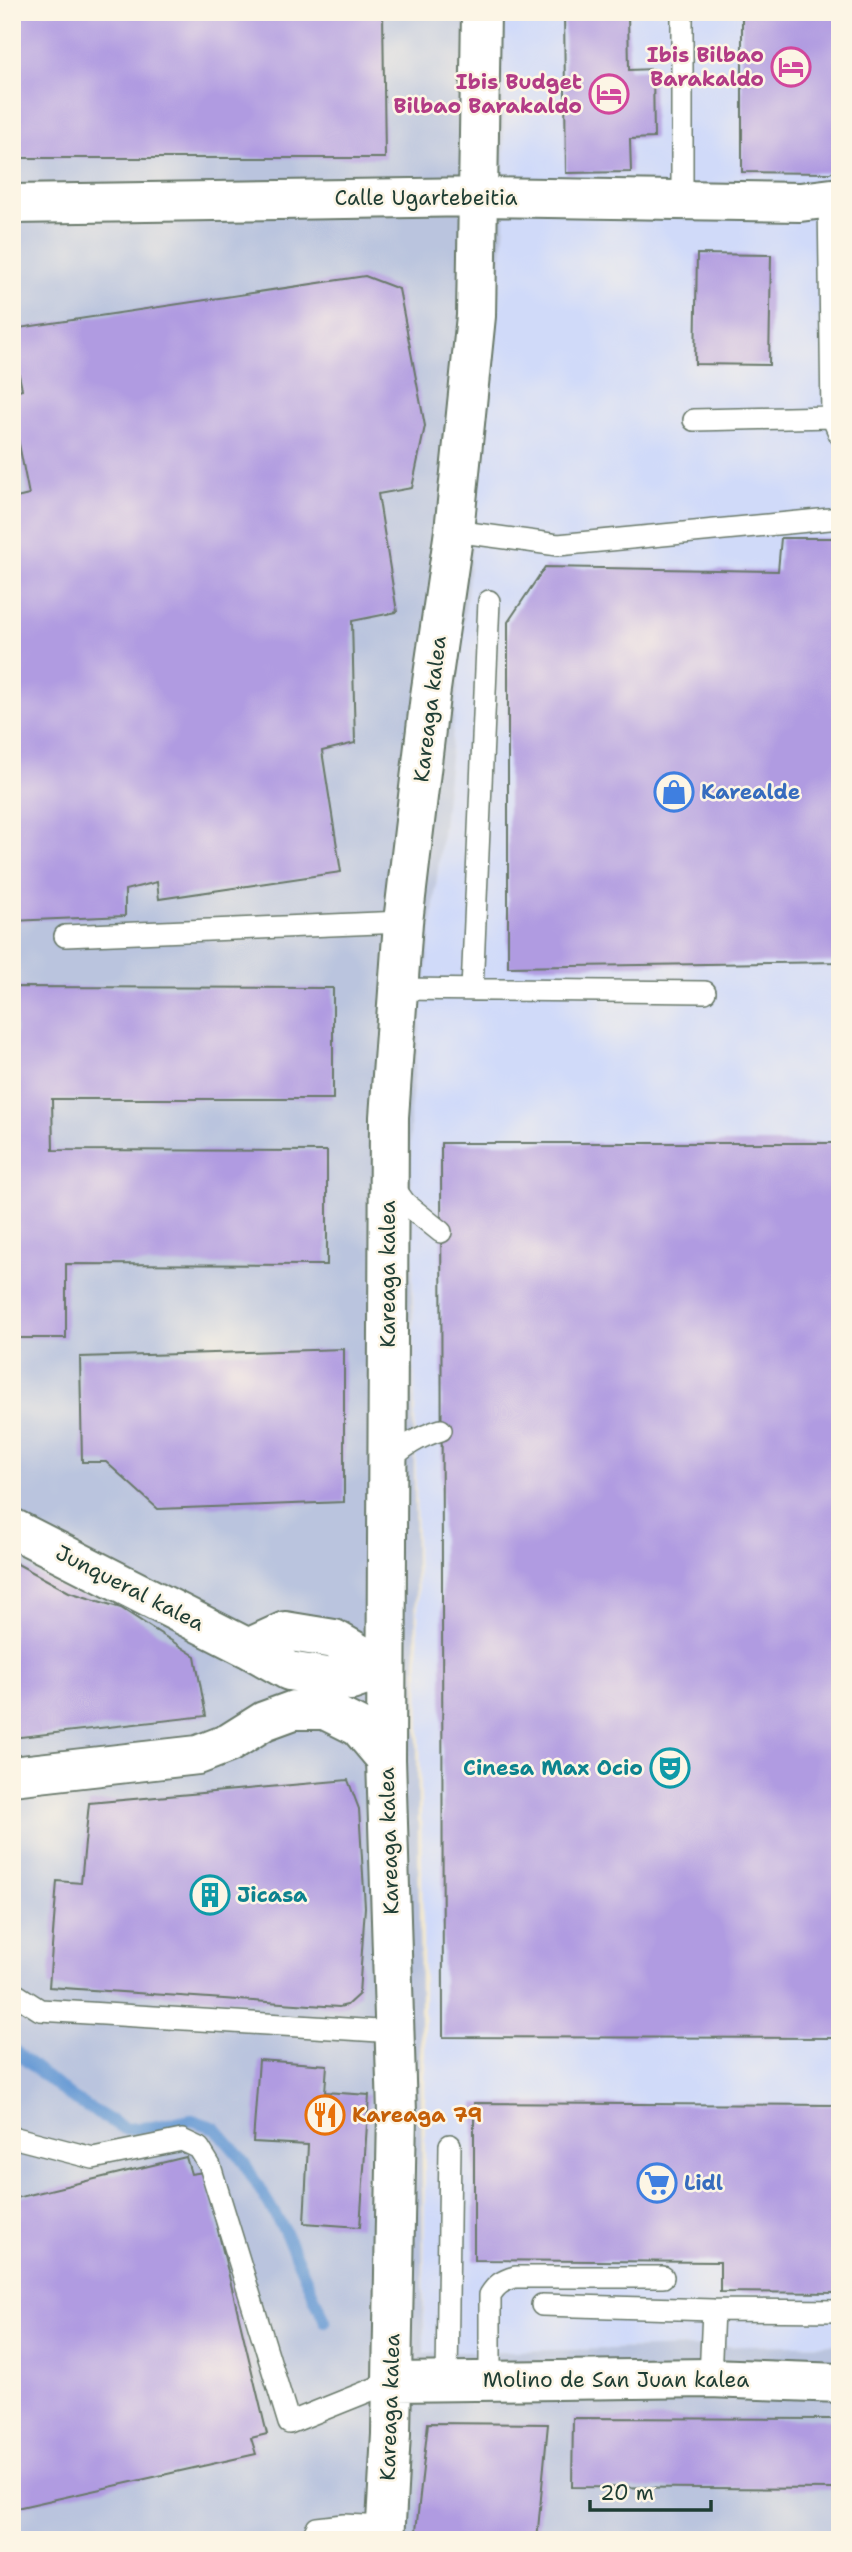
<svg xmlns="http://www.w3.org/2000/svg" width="852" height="2552" font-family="'Shantell Sans',sans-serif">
<rect width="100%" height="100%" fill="#fcf5e5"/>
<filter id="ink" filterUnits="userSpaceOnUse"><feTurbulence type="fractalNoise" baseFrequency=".0143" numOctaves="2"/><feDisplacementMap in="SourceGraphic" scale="14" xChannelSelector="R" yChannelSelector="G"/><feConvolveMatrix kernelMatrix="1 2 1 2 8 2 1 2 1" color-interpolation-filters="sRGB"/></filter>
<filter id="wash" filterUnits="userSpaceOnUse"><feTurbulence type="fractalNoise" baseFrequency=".00686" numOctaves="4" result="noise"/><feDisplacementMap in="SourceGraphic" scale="28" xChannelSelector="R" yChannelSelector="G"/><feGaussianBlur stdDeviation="1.57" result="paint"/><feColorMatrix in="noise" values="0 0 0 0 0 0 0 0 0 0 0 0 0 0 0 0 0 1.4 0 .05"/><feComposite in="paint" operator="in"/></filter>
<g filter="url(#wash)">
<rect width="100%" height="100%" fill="#f3e9cf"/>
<!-- built -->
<path fill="#d0daf9" d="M501 12H840V2344L424 2353 425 2063 410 1111 443 825 505 224Z"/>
<!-- industrial -->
<path fill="#bac4de" d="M12 12H501L505 224 443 825 410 1111 424 2353 840 2344V2540H12V286L15 239 12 238Z"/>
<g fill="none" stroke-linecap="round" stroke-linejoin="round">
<!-- stream -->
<path stroke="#6b9cd5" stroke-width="12" d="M12 2049 72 2098 125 2129 153 2127 192 2120 215 2128 242 2159 284 2230 325 2321"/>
</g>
<g id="blocks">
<!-- building -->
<path fill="#b09be1" d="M14 12H383L385 158H12Z
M564 12H628L629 70 653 69 654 138 630 139 631 172 566 173Z
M742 12H840V167L830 173 742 172Z
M697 254 771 255 769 365 695 364Z
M365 276 399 289 425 426 412 488 378 494 397 612 352 621 355 743 322 751 341 872 159 899 157 882 125 890V916L12 921V499L29 495 12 408V392L22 389 12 342V329Z
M781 538H840V962L508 967V622L545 567 778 571Z
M16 987 333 988V1099H52L53 1150 327 1151V1265L66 1264V1338H16Z
M441 1143H840V2038L443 2037Z
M344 1349V1502L158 1509 106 1462H82L80 1357Z
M12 1561 69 1592 121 1608 195 1656 206 1716 12 1738Z
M348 1780 359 1809 365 1907 359 1994 347 2005 339 2007 49 1987 57 1881 81 1883 89 1803Z
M259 2060 327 2065 325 2092 369 2095 360 2227 304 2223 308 2145 253 2142Z
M474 2103 840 2105V2293L720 2292V2262L474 2260Z
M186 2157 191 2174 204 2172 267 2434 251 2438 256 2454 12 2509V2199Z
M573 2418 834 2419V2489L572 2487Z
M428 2423 548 2424 537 2540H415Z
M200 2534 221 2539V2540H180Z"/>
</g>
</g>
<g filter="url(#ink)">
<use href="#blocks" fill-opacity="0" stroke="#69796a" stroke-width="2"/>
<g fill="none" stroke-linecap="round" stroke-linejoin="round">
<!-- lane casing -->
<g stroke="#69796a" stroke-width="24">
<path id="lane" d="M682 12V200
M829 198 832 417 840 435
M694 420 832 417
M454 531 558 545 840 518
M65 936 403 922
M399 989 705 992
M472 990 489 601
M392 1185 405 1203 441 1232
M386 1463C404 1446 418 1437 441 1430
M12 1992 40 2010 395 2032
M12 2137 93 2158 182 2140 199 2148 210 2166 289 2423 391 2382
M542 2305 713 2310
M710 2378 713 2310 840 2311
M447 2381 450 2145
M490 2381V2295C497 2284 502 2281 515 2277H663
M311 2540 317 2528 344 2525 386 2527"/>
</g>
<!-- street casing -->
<g stroke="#69796a" stroke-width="42">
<path id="street" d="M12 204 478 197 800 202 840 197
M12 1528 248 1648 289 1671 351 1681 386 1669
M248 1648 285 1631 334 1639 386 1669
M12 1776 198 1755 229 1743 264 1721 294 1710H325L359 1727 386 1759
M391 2382 710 2378 840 2383
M385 2540 391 2434 397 2113 386 1759 389 1117 403 922 430 696 454 531 476 316 481 12"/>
</g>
<!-- lane -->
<use href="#lane" stroke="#fff" stroke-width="21"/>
<!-- street -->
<use href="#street" stroke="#fff" stroke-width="38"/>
</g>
</g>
<!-- icons -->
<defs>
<g id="hotel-ring" transform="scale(2.0125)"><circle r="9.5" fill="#fcf5e5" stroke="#d1479c" stroke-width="1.5"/><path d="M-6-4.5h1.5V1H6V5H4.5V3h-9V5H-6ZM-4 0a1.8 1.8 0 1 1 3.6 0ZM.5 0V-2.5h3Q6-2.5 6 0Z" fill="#d1479c"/></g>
<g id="shop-ring" transform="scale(2.0125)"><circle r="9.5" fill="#fcf5e5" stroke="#3f7fe0" stroke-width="1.5"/><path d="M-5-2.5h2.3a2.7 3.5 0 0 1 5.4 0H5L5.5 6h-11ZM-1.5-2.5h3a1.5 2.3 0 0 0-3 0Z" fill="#3f7fe0"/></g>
<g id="theatre-ring" transform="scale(2.0125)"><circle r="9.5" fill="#fcf5e5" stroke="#0f9aa8" stroke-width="1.5"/><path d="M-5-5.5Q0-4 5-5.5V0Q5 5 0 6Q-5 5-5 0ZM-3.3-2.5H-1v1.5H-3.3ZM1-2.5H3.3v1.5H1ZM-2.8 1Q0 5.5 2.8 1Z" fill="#0f9aa8"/></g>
<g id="building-ring" transform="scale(2.0125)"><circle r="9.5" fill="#fcf5e5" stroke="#0f9aa8" stroke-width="1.5"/><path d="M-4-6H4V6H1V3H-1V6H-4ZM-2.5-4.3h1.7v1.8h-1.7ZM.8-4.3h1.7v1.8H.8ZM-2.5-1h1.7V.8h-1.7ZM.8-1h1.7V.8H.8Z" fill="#0f9aa8"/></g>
<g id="restaurant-ring" transform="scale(2.0125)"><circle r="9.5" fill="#fcf5e5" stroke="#e8710a" stroke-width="1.5"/><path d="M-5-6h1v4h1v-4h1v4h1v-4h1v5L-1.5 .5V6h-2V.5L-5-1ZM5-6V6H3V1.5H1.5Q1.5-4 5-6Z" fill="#e8710a"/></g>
<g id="supermarket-ring" transform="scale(2.0125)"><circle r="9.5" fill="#fcf5e5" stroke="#3f7fe0" stroke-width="1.5"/><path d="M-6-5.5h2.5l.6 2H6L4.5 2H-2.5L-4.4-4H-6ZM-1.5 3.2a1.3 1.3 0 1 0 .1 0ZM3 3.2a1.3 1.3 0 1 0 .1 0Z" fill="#3f7fe0"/></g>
</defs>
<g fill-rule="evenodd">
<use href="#hotel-ring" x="791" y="67"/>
<use href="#hotel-ring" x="609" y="94"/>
<use href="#shop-ring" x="674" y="792"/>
<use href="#theatre-ring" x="670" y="1768"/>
<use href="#building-ring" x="210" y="1895"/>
<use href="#restaurant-ring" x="325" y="2115"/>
<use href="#supermarket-ring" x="657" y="2183"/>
</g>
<g text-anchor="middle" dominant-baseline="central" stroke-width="5" stroke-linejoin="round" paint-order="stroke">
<!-- hotel labels -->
<g font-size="21" font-weight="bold" fill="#b23c85" stroke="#fcf5e5" text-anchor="end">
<text x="764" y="55">Ibis Bilbao<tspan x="764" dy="24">Barakaldo</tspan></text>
<text x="582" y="82">Ibis Budget<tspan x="582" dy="24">Bilbao Barakaldo</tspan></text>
</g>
<!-- street labels -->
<g font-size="21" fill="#1f3d34" stroke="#fcf5e5">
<text x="426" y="198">Calle Ugartebeitia</text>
<text transform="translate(430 709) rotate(-83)">Kareaga kalea</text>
<text transform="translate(388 1274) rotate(-90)">Kareaga kalea</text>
<text transform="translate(130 1588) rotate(27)">Junqueral kalea</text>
<text transform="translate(389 1841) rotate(-92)">Kareaga kalea</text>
<text x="616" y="2380">Molino de San Juan kalea</text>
<text transform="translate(390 2407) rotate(-88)">Kareaga kalea</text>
</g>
<!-- shop labels -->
<g font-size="21" font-weight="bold" fill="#366cbe" stroke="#fcf5e5" text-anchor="start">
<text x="701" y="792">Karealde</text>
<text x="684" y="2183">Lidl</text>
</g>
<!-- culture labels -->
<g font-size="21" font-weight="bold" fill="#0d838f" stroke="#fcf5e5" text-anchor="end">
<text x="643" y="1768">Cinesa Max Ocio</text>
<text x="237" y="1895" text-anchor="start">Jicasa</text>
</g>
<!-- food labels -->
<g font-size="21" font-weight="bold" fill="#c56008" stroke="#fcf5e5" text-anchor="start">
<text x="352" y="2115">Kareaga 79</text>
</g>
</g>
<!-- margin -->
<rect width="852" height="2552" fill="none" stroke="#fcf5e5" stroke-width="42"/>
<!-- scale -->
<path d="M590 2500v10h121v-10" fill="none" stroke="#1f3d34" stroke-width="3.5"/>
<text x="600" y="2500" font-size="21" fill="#1f3d34" stroke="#fcf5e5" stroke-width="5" paint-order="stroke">20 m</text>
</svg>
